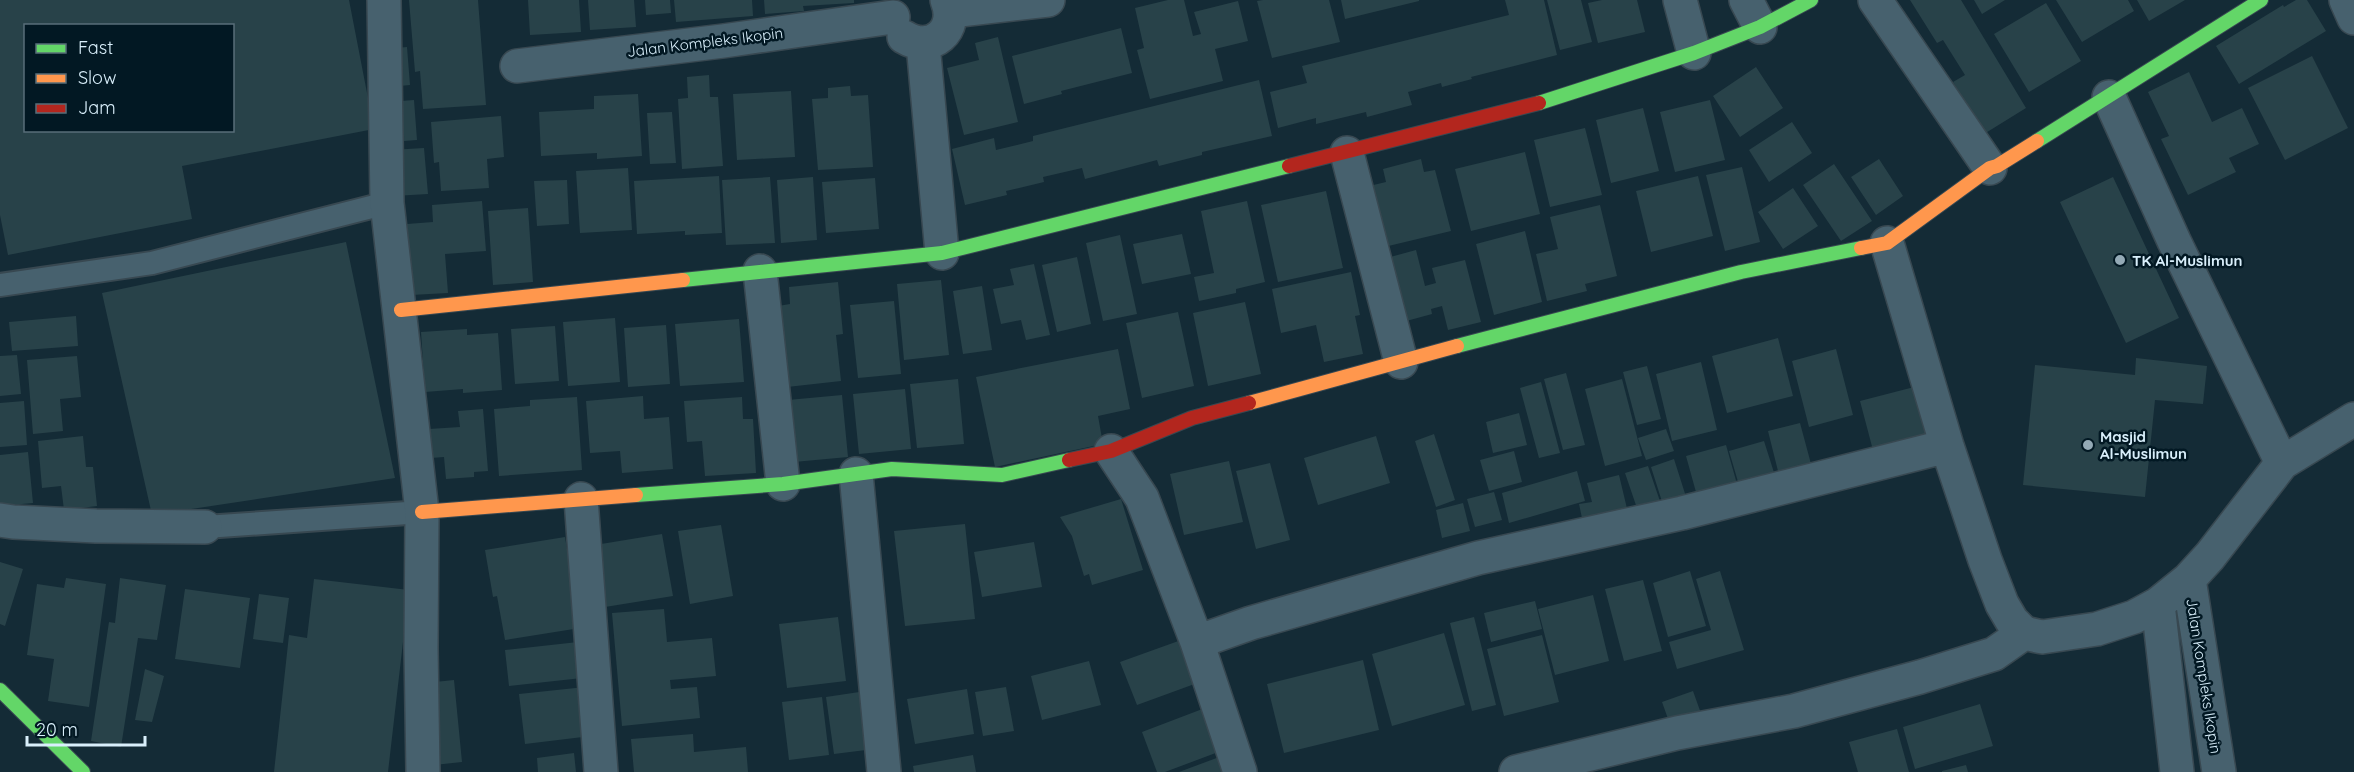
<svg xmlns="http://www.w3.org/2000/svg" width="2354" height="772" font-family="Quicksand,sans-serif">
<rect width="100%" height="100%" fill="#142b36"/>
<!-- building -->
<path fill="#284249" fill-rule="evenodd" d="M0 0H349L374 129 182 166 192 219 8 255 0 215ZM26 26H232V130H26Z
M409 0H478L486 105 423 109 420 71 415 72Z
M528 0H579L581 32 530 35Z
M588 0H634L636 27 590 30Z
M645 0H670L671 13 646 15Z
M674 0H752L753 16 676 22Z
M764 0H854V3L803 6 804 11 765 14Z
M1168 0H1184L1193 36 1201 34 1194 12 1238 1 1248 41 1215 49 1223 81 1150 99 1137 50 1144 48 1135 8Z
M1263 0H1329L1340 42 1272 58 1257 1Z
M1341 0H1419V1L1345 19Z
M1505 0H1544L1557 55 1471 77 1472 79 1442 87 1441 83 1408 92 1412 105 1367 117 1366 112 1316 124V118L1278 128 1270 92 1307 83 1302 66 1509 15Z
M1547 0H1581L1592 42 1560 50Z
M1602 0H1637L1645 32 1598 43 1588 3Z
M1910 0H1961L2026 108 1984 134 1953 82 1965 75 1943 40 1937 43Z
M1974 0H2005L1982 14Z
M2056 0H2128L2134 11 2082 42Z
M2137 0H2185L2149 21Z
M2296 0H2307L2326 31 2239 84 2216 46 2283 5 2284 7Z
M2046 3 2081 61 2029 92 1994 34Z
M1121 28 1132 73 1061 91 1062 94 1024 104 1012 56Z
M998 37 1018 122 964 135 947 68 979 60 975 43Z
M407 47 410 85 388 87 385 49Z
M2312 56 2348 128 2285 160 2248 88Z
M1756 67 1783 108 1740 137 1713 96Z
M2189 72 2212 122 2242 108 2259 144 2229 158 2236 172 2188 195 2161 139 2169 136 2148 92Z
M709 75 710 97H718L723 166 682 169 678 99 688 98 687 77Z
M1259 80 1272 136 1202 152V155L1159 166 1157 160 1085 179 1082 168 1043 177 1044 182 1006 191 1007 195 965 205 952 149 994 138 996 150 1033 141V136Z
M850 86 851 96 868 95 873 167 818 170 812 99 828 98V88Z
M791 91 795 157 737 160 733 94Z
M638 94 642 156 597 159V153L541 156 539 112 594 109V96Z
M414 100 417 140 391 142 388 102Z
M1710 100 1725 160 1675 172 1660 112Z
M1643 108 1659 171 1611 183 1596 120Z
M672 112 676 163 650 164 647 113Z
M501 116 504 157 487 159 489 188 441 191 439 162 434 163 431 122Z
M1792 122 1812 153 1769 182 1749 150Z
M1585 128 1602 195 1550 207 1534 140Z
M424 148 428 194 394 196 391 150Z
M1525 152 1540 214 1471 231 1455 169Z
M1421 159 1424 172 1435 170 1451 231 1380 248 1365 187 1386 182 1383 169Z
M1879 159 1903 196 1876 215 1851 177Z
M1834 164 1872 221 1841 241 1803 185Z
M1742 167 1760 242 1725 251 1706 175Z
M628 168 632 230 580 233 576 171Z
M719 176 722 233 685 235V231L637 234 634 181Z
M1698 176 1713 236 1651 252 1636 191Z
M770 177 775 243 726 245 722 180Z
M813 177 817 240 781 243 777 180Z
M2113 177 2179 318 2126 343 2060 202Z
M875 178 879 229 826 233 822 182Z
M567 180 569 224 537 226 534 181Z
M1793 188 1818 226 1783 249 1758 212Z
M1326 191 1343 268 1278 282 1261 205Z
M482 201 486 251 445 254 448 293 411 295 407 224 433 222 432 205Z
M1247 201 1265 282 1236 289V293L1199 301 1194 277 1214 273 1201 211Z
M1600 205 1617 276 1585 284 1587 291 1547 301 1536 254 1558 249 1550 217Z
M528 208 533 282 493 285 488 211Z
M1525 231 1542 302 1494 315 1476 244Z
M1182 234 1191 274 1142 284 1133 244Z
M1120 235 1137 314 1103 321 1086 243Z
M346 242 395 478 152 515 102 293Z
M1416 250 1425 286 1436 283 1432 268 1465 260 1481 322 1448 330 1442 306 1431 309 1432 314 1399 323 1383 259Z
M1077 257 1091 324 1057 332 1042 265Z
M1034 264 1050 335 1026 340 1021 320 1001 324 993 289 1014 285 1010 269Z
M1351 272 1360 315 1355 316 1363 354 1324 362 1316 325 1281 333 1272 289Z
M941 280 949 355 904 360 897 284Z
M838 282 843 334 836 335 841 381 787 387 778 306 790 304 789 287Z
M982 286 992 350 963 354 953 291Z
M894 301 901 374 858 378 850 305Z
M1245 302 1261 374 1208 386 1193 313Z
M1178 312 1194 386 1142 398 1126 323Z
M76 316 78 346 12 351 9 322Z
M615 318 620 382 568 386 563 322Z
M739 319 744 382 680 386 675 324Z
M666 325 670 384 628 387 624 328Z
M555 326 559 381 515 384 511 329Z
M467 329V335L498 333 502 390 463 393V389L425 392 421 332Z
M1778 338 1793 396 1727 413 1712 356Z
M1118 349 1130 409 1098 416 1103 444 995 467 976 377Z
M1836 349 1853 415 1809 427 1792 361Z
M17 355 21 394 0 396V356Z
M77 356 81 397 60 399 63 431 33 434 27 360Z
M2136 358 2207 366 2203 404 2155 400 2145 497 2023 485 2035 365 2135 375Z
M1701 362 1717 430 1672 441 1656 374Z
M1647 366 1661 419 1637 425 1623 372Z
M1566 373 1585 445 1563 450 1544 379Z
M958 379 964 444 917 448 910 384Z
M1622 379 1642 456 1605 466 1585 389Z
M1541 382 1560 453 1539 458 1520 388Z
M1918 386 1932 439 1874 454 1860 401Z
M905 389 911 449 859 454 853 394Z
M842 395 848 457 794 462 788 400Z
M643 396 644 419 669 417 673 469 622 473 620 451 590 453 586 401Z
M577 397 582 470 499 476 494 409 530 406V400Z
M742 397 743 419H753L756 473 705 476 702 441 687 442 684 401Z
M24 401 27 445 0 447V403Z
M483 409 488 471 474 472V477L446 479 444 457 431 458 429 429 460 427 458 411Z
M1519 413 1527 445 1493 453 1486 422Z
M1800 423 1814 475 1781 483 1768 431Z
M1666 429 1674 451 1646 460 1638 438Z
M1434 434 1455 500 1436 507 1415 441Z
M83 436 86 467H93L97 506 64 510 61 486 42 488 38 441Z
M1376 436 1390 483 1318 505 1304 458Z
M1764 441 1777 482 1741 492 1729 451Z
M1726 445 1739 491 1699 503 1686 456Z
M1514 451 1522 482 1489 491 1480 460Z
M28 452 33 503 0 506V455Z
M1674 459 1688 503 1665 511 1651 467Z
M1229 461 1243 522 1184 535 1170 474Z
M1270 463 1290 540 1256 549 1236 471Z
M1648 466 1663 510 1640 517 1625 473Z
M1577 471 1585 501 1509 523 1502 493Z
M1619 475 1630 521 1585 532 1579 504 1592 502 1587 483Z
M1494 492 1502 520 1475 527 1467 499Z
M1121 499 1143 570 1092 585 1089 574 1084 576 1072 536 1060 517Z
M1463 503 1470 531 1442 538 1436 510Z
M965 524 975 619 905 626 894 531Z
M721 525 733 596 690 604 678 531Z
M662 534 673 596 605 607 595 545Z
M565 537 580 628 505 640 497 596 493 597 485 550Z
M1034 542 1042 587 982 597 974 552Z
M0 562 23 569 5 626 0 624Z
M1690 571 1706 626 1668 637 1653 583Z
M1720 571 1744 650 1677 669 1669 642 1711 630 1696 579Z
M66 578 106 584 89 707 48 701 54 659 27 655 37 584 64 588Z
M120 578 166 585 157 640 138 638 121 747 91 741 109 622 115 623Z
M314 579 409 590 388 772H274L289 635 307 638Z
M1643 580 1662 651 1624 661 1605 589Z
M185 589 250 598 240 668 175 659Z
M259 594 289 598 283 643 253 639Z
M1593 595 1609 661 1555 675 1538 609Z
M1535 601 1542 629 1491 642 1484 613Z
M664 609 667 642 712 638 716 676 670 680 671 689 697 687 700 718 622 726 612 613Z
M838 617 846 681 787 688 779 624Z
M1474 617 1496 705 1472 711 1450 623Z
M1444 633 1465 705 1392 726 1372 654Z
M1542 635 1559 702 1504 716 1487 649Z
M1184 639 1200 682 1137 705 1120 662Z
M578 642 582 678 509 686 505 650Z
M1363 660 1379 730 1284 753 1267 684Z
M1089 661 1101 705 1042 720 1031 676Z
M145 669 164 676 152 722 135 720Z
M454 680 462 762 434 765 425 683Z
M585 687 591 736 525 744 519 694Z
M1006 687 1014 731 983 736 975 692Z
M967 689 974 734 915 744 907 699Z
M866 691 874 749 834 754 826 697Z
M1693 691 1703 719 1672 730 1662 702Z
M822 697 829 755 789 760 782 702Z
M1980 704 1993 746 1915 769 1903 727Z
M1205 708 1221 751 1165 772H1157L1142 732Z
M1897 729 1909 772H1858L1849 742Z
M693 734 694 752 746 747 748 772H634L631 739Z
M574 753 576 772H538L537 758Z
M973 755 976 772H914L913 766Z
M1222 756 1228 772H1179Z
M1966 765 1968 772H1942V771Z"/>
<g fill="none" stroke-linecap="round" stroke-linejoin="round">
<!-- lane casing -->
<g stroke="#384851" stroke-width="26">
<path id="lane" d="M0 285 152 263 387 203
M205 527 422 512"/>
</g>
<!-- street casing -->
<g stroke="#384851" stroke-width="36">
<path id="street" d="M384 0 387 203 422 512 421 648 423 772
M1680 0 1694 53
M1746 0 1760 27
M1875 0 1990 168
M2346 0 2354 18
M951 11 1048 0
M904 37C932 54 959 30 947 0
M923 44 942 253
M517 66 723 41 893 17
M2109 97 2174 241 2282 463
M1347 153 1401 362
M1887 243 1947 446 1985 560 2002 604 2012 621 2024 633 2042 637 2097 629 2134 617 2158 604 2189 579 2210 556 2282 463 2354 419
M760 271 783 484
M1111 451 1142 498 1197 642 1240 772
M856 474 884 772
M581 499 601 772
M0 520 13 522 96 526 205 527
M2189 579 2219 772
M2158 604 2177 772
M1197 642 1251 623 1478 558 1682 513 1947 446
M1516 772 1677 733 1794 711 1920 677 1994 654 2024 633"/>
</g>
<!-- fast casing -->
<g stroke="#384851" stroke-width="16">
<path id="fast" d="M1539 103 1694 53 1760 27 1811 0
M2037 141 2261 0
M683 280 942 253 1289 166
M1457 346 1741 272 1861 248
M636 495 783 484 892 469 1002 475 1069 460
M0 690 83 772"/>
</g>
<!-- slow casing -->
<g stroke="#384851" stroke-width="16">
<path id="slow" d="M1861 248 1887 243 1990 168 1997 166 2037 141
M401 310 683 280
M1249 403 1457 346
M422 512 636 495"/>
</g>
<!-- jam casing -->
<g stroke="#384851" stroke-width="16">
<path id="jam" d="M1289 166 1539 103
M1069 460 1111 451 1192 418 1249 403"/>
</g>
<!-- lane -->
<use href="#lane" stroke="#47616e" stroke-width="22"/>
<!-- street -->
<use href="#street" stroke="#47616e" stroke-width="33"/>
<!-- fast -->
<use href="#fast" stroke="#63d668" stroke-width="14"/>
<!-- slow -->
<use href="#slow" stroke="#ff974d" stroke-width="14"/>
<!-- jam -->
<use href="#jam" stroke="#b3261e" stroke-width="14"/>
</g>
<!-- markers -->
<g fill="#94aab6" stroke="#021823" stroke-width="2">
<circle cx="2120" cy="260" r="6"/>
<circle cx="2088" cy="445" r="6"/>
</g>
<g text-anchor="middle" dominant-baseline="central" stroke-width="5" stroke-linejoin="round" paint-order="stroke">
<!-- street labels -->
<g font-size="15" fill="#d9effb" stroke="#021823">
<text transform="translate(705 42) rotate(-7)">Jalan Kompleks Ikopin</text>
<text transform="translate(2204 676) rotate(81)">Jalan Kompleks Ikopin</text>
</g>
<!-- poi labels -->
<g font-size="15" font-weight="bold" fill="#d9effb" stroke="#021823" text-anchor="start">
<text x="2132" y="260">TK Al-Muslimun</text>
<text x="2100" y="436">Masjid<tspan x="2100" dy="17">Al-Muslimun</tspan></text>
</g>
</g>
<!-- legend -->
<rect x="24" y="24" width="210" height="108" fill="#021823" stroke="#586e79" stroke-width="1.5"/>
<rect x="36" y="44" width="30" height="9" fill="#63d668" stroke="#586e79" stroke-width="1.5"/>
<text x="78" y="54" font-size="18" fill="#d9effb">Fast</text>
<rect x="36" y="74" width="30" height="9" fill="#ff974d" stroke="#586e79" stroke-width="1.5"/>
<text x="78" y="84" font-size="18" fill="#d9effb">Slow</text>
<rect x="36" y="104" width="30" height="9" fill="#b3261e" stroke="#586e79" stroke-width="1.5"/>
<text x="78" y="114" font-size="18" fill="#d9effb">Jam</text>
<!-- scale -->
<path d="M27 736v9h118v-9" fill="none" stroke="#d9effb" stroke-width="3"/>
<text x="36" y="736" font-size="18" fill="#d9effb" stroke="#021823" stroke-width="4.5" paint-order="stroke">20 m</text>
</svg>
